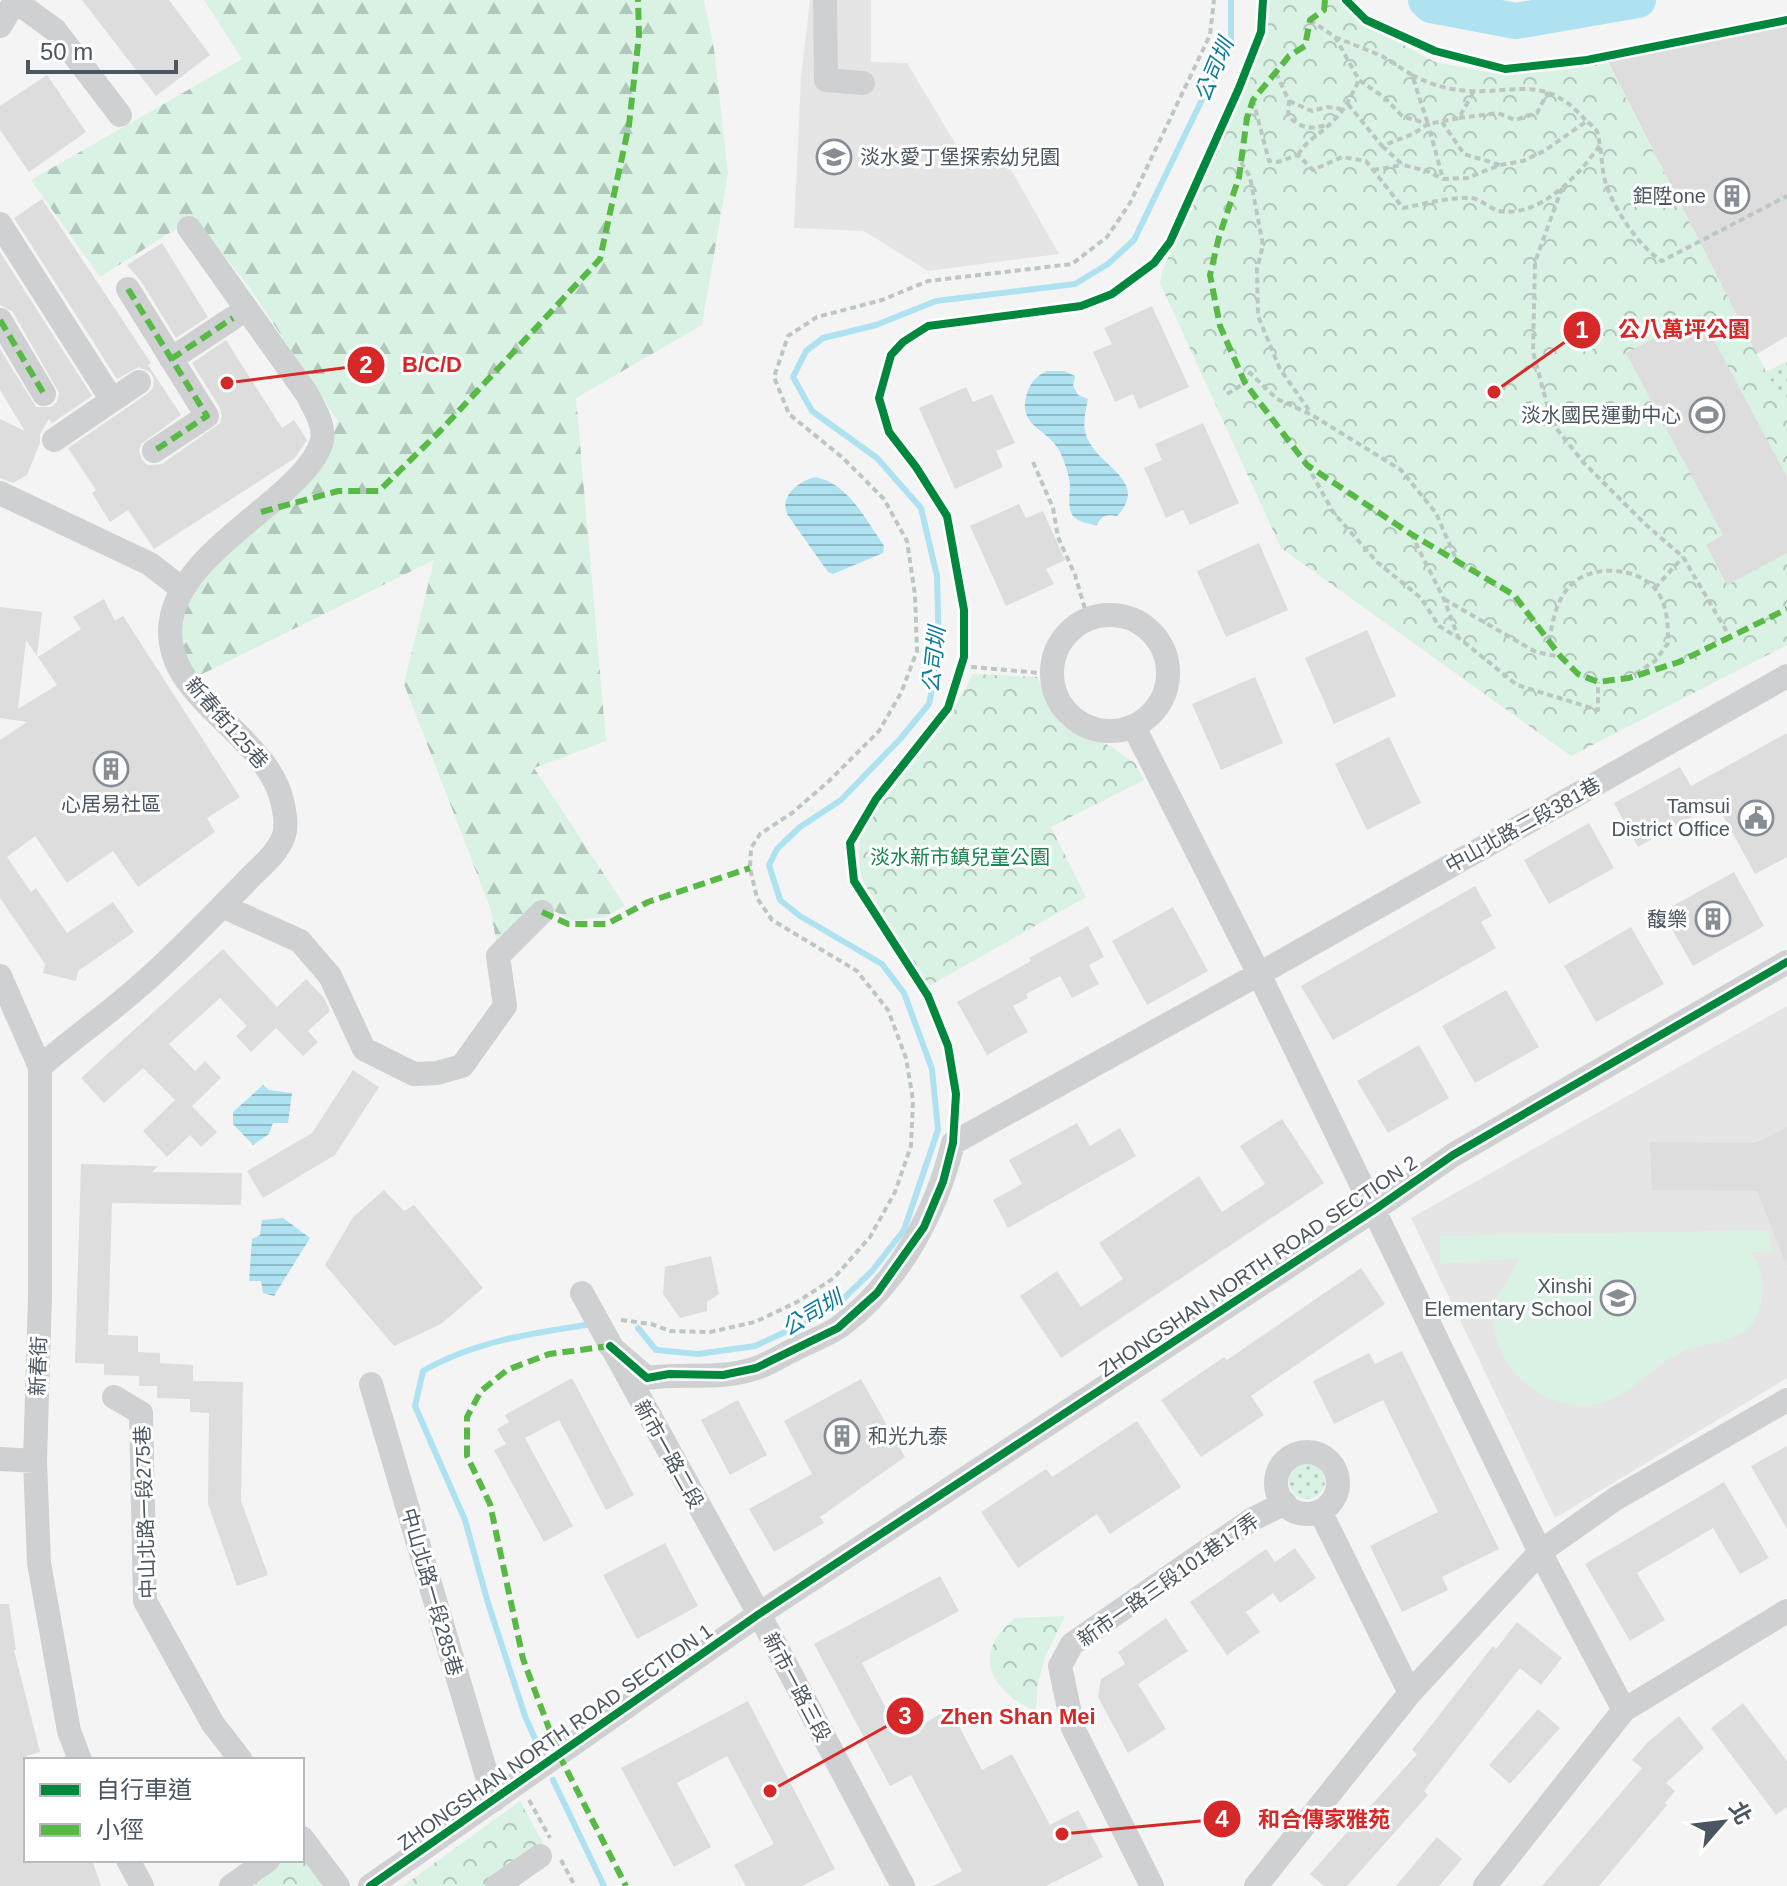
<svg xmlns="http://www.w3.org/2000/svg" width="1787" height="1886" font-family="Arial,'Noto Sans TC',sans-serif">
<defs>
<pattern id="grass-dots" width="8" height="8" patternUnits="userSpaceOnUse" patternTransform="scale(2)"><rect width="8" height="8" fill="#d9f2e3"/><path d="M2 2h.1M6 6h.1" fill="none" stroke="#b2c7bb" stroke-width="1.8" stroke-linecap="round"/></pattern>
<pattern id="forest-firs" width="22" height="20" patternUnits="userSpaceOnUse" patternTransform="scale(2)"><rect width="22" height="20" fill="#d9f2e3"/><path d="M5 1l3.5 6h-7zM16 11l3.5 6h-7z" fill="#b2c7bb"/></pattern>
<pattern id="park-crowns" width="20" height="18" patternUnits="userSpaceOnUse" patternTransform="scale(2)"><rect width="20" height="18" fill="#d9f2e3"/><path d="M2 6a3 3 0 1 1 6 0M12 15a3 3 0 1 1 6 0" fill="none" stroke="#b2c7bb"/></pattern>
<pattern id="water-rules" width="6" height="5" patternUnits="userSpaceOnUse" patternTransform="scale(2)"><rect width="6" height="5" fill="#aee2f0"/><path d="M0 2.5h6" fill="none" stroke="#90bac6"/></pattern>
</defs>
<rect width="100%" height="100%" fill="#f4f4f4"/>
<!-- education -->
<path fill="#e6e5e6" d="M810 0H871V62L907 63 970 168 1002 154 1059 254 928 271 864 231 794 228 801 77Z
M1787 1006V1378L1555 1518 1411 1218Z"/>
<!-- grass -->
<path fill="url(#grass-dots)" d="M1787 361V412L1766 372Z
M1289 1481a18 18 0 1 1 36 0a18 18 0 1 1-36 0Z"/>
<!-- forest -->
<path fill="url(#forest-firs)" d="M204 0H704L714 49 728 173 702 325 576 398 606 741 534 768 625 906 604 917 573 921 543 905 497 947 491 910 404 684 434 560 194 678C185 661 176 639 182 619 197 562 279 515 317 472 328 460 332 436 338 421L249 287 193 218 100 277 31 180 242 59Z"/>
<!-- park -->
<path fill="url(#park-crowns)" d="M1264 0H1340L1366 25 1435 62 1504 75 1608 63 1787 412V645L1571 756 1281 548 1160 283 1162 271 1209 169 1265 31Z
M973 674 1038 677 1045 700 1062 725 1108 745 1135 763 1144 780 1051 827 1086 897 929 986 862 880 859 858 860 837 869 819 949 718Z
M1065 1616 1045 1657 1038 1684 1036 1712C1008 1698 975 1673 997 1637 1001 1630 1009 1624 1015 1618Z
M520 1801 544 1845 486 1886H403Z
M302 1853 325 1886H246L284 1860H302Z"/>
<!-- garden -->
<path fill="#d9f2e3" d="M1768 1230 1771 1251 1750 1252C1759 1263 1763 1277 1762 1292 1759 1349 1713 1336 1678 1354 1651 1367 1632 1394 1602 1403 1550 1418 1487 1365 1494 1311 1497 1289 1511 1277 1520 1258L1440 1264V1236Z"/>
<!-- water -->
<path fill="url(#water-rules)" d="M1047 371H1064L1075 376 1073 386 1078 395 1088 399C1086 410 1083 420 1085 431 1092 466 1152 478 1117 516 1107 514 1101 516 1097 525 1089 524 1078 522 1073 516 1067 507 1070 494 1070 485 1069 474 1065 464 1061 454 1050 428 1016 428 1027 393 1031 382 1036 376 1047 371Z
M815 477C848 483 866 520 884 546L883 553 833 574 828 572 787 514C780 495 798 482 815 477Z
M263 1085 269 1090 292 1093 288 1123H273L269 1134 253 1145 233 1124V1112Z
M283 1218 310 1238 274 1296 263 1293 261 1281H249L252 1239 260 1235 262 1220Z"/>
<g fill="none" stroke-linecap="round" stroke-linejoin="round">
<!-- stream -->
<path stroke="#aee2f0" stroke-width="6" d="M638 1328 656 1350 698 1354 755 1346 796 1327 843 1299 872 1271 904 1230 938 1130 932 1069 904 993 882 964 800 916 780 900 769 865 777 849 800 827 841 800 901 738 929 704 939 653 937 576 921 508 877 458 812 411 793 377 806 351 823 338 876 325 936 301 1075 284 1108 264 1134 240 1231 40V0
M539 1748 525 1716 488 1603 465 1520 415 1406 423 1371C475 1341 533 1333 592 1324
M553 1780 604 1886"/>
<!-- river -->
<path stroke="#aee2f0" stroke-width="36" d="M1426 0 1431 5 1516 21 1638 0"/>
</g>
<!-- building -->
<path fill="#ddddde" d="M82 0H169L210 55 156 96Z
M1787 25V336L1757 354 1605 56Z
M47 75 86 132 29 172 0 130V106Z
M42 199 151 363 148 365 181 415 141 444 139 451 142 460 148 465 162 464 220 423 222 416 220 408 192 363 226 340 282 428 294 420 307 440 295 458 154 549 128 510 110 522 92 493 96 490 68 448 147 394 153 388 154 380 151 373 139 367 117 379 14 218Z
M162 243 208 317 176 338 141 281 127 265Z
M0 252 92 396 52 423 49 419 40 434V443L27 475 13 483 0 478V419L25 431 0 390V349L36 407H51L57 402 59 393 13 312 0 305Z
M1152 306 1189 387 1139 409 1133 394 1115 402 1093 352 1112 344 1104 328Z
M1700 314 1787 477V553L1727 585 1706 545 1723 535 1626 353Z
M966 387 973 402 992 394 1015 443 996 451 1003 467 955 489 919 408Z
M1203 423 1239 503 1190 525 1183 510 1166 518 1144 468 1162 460 1155 444Z
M1019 504 1026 518 1043 511 1065 560 1046 569 1054 584 1006 606 970 526Z
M1259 543 1288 610 1226 637 1197 571Z
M104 599 115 621 123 616 240 797 207 818 215 832 138 887 113 851 67 883 35 836 7 857 31 892 36 888 67 933 113 902 134 932 78 971 76 981 43 973 45 964 0 898V740L27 722 0 718V607L42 612 37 656 26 640 18 709 57 685 38 657 81 629 73 617Z
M1367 630 1396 696 1334 724 1305 658Z
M1255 677 1283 743 1221 770 1192 704Z
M1787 733V857L1755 874 1716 803 1638 847 1614 803 1680 767 1691 786Z
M1389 737 1421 803 1367 830 1335 764Z
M1589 823 1614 868 1549 904 1524 860Z
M1734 872 1764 926 1693 966 1662 912Z
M1475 886 1492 916 1481 922 1496 948 1333 1040 1301 986Z
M1173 907 1208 971 1147 1005 1112 941Z
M1088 926 1104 957 1089 965 1099 984 1072 998 1060 976 1026 994 1028 998 1013 1006 1028 1032 987 1055 957 1002 1031 961 1029 958Z
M1631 927 1664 984 1596 1022 1564 966Z
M223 949 277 1007 306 979 324 998 330 1011 308 1031 318 1042 303 1056 276 1028 251 1052 236 1036 247 1026 220 998 169 1044 195 1071 205 1061 221 1078 192 1106 217 1132 201 1147 190 1135 167 1157 143 1131 175 1100 143 1068 104 1103 81 1078Z
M1506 990 1539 1047 1475 1083 1442 1026Z
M1419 1045 1449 1098 1388 1133 1357 1081Z
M353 1070 379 1087 335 1155 263 1198 247 1171 312 1133Z
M1282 1119 1324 1183 1061 1358 1020 1296 1057 1271 1081 1307 1123 1279 1099 1243 1199 1176 1222 1212 1265 1184 1240 1146Z
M1077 1123 1090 1146 1120 1128 1136 1156 1008 1228 993 1200 1022 1184 1009 1160Z
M1787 1127V1267L1757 1191 1652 1190 1650 1142 1755 1143Z
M81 1164 158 1166 152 1172 242 1173 241 1205 112 1203 108 1335 138 1336V1352L160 1353V1363L193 1365V1381L243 1382 241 1501 268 1575 237 1586 208 1504 209 1413 190 1412V1399L157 1398V1386H139V1376L104 1375V1364L75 1363Z
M384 1190 404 1211 414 1205 483 1288 441 1324 394 1346 325 1265 353 1217Z
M711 1256 719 1294 707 1302V1311L680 1318 663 1294 665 1267Z
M1361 1268 1385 1304 1251 1396 1264 1415 1201 1457 1161 1400 1224 1357 1227 1360Z
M1402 1351 1499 1549 1442 1577 1448 1590 1402 1612 1370 1546 1438 1512 1383 1400 1334 1424 1313 1381 1369 1353 1375 1364Z
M572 1378 634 1495 606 1510 559 1420 525 1438 573 1526 544 1542 494 1450 506 1444 497 1429 509 1422 505 1415Z
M861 1379 905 1457 820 1517 824 1523 774 1552 749 1509 812 1474 784 1421Z
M738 1400 767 1455 730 1475 701 1420Z
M1137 1421 1181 1487 1110 1534 1097 1514 1018 1568 981 1512 1046 1469 1052 1477Z
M1787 1446V1529L1751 1466Z
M1724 1482 1769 1558 1740 1574 1713 1528 1637 1573 1665 1620 1630 1641 1585 1564Z
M665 1543 698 1606 637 1639 603 1575Z
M1295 1548 1316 1578 1280 1603 1273 1593 1246 1612 1260 1632 1227 1655 1190 1602 1266 1549 1275 1562Z
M940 1576 959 1611 862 1663 901 1736 950 1709 982 1770 1012 1754 1050 1825 1078 1810 1103 1857 1046 1886H933L962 1871 911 1775 890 1786 814 1644Z
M0 1604H9L16 1650H14L40 1752 26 1756V1860H92L101 1886H0Z
M1166 1618 1188 1651 1138 1684 1166 1729 1128 1753 1098 1697 1101 1679 1125 1664 1118 1652Z
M1517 1622 1562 1658 1541 1685 1520 1668 1424 1791 1428 1795 1347 1886H1324L1310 1874 1417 1754 1412 1750 1493 1646 1496 1649Z
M748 1701 835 1869 802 1886H746L734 1865 774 1844 727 1756 677 1783 711 1847 674 1867 621 1768Z
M1743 1703 1787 1761V1807L1776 1815 1711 1728Z
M1538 1709 1560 1728 1510 1784 1489 1765Z
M1679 1716 1704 1748 1666 1783 1675 1791 1665 1803 1667 1805 1599 1886H1542L1642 1768 1632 1760 1648 1742Z
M1437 1837 1462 1859 1439 1886H1396Z"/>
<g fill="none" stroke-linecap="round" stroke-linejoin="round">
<!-- path -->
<path stroke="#bcc7c4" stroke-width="4" stroke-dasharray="6 4" stroke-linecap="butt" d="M1346 0 1366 20 1435 51 1505 69 1587 60 1787 20
M1310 20 1335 37 1359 80 1385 98 1402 116 1428 124 1443 179 1467 178 1500 165 1523 161 1544 151 1587 121 1597 131 1600 145
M1335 37 1382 56 1412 75 1428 124
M1276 73 1289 101 1288 116C1301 128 1309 130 1326 125
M1412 75C1432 85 1449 90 1471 91 1503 93 1535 81 1563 100 1572 105 1579 114 1587 121
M1253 100 1269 161 1278 162 1298 155 1313 170 1342 157 1366 161 1403 208C1424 204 1449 197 1471 198 1481 199 1490 209 1499 211 1540 218 1579 175 1600 145 1602 158 1602 172 1606 184 1614 209 1639 247 1662 261L1787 196
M1289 101 1312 111 1327 107 1341 109
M1348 104 1382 146 1413 134 1428 124 1459 118 1474 91
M1459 118 1498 113 1515 120 1537 113 1548 92
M1442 122 1464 154 1500 165
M1382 146 1403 165 1427 171 1441 178
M1298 155C1307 139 1324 132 1335 119 1346 108 1352 94 1359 80
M1241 162 1250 177 1263 245 1257 269 1258 316 1280 369 1311 413
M1373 170 1403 165
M1562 188 1535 262 1533 352 1552 423 1584 463 1644 523 1683 557 1730 637
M1227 394 1245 383 1250 373 1277 399 1312 415 1401 470 1436 513 1456 559
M1033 462 1053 508 1058 537 1075 575 1088 619
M1307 465 1333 512 1377 562 1421 598 1439 626 1459 638 1517 685 1598 710V682
M1411 534 1444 599 1458 637
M1655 588 1683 557
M1444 599 1536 652 1561 657
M1549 641C1553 620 1556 599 1572 584 1593 564 1638 567 1656 590 1668 605 1668 625 1668 643L1655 661 1629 678
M961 666 1052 674
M954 1118 956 1094 948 1046 928 996 854 881 850 843 876 799 948 708 964 657V610L947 516 916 467 889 432 879 398 891 355 903 342 928 326 1081 306 1112 294 1154 263 1170 242 1239 88 1261 32 1263 0
M621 1320 651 1324 670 1331 710 1332 755 1322 797 1302 834 1278 870 1237 895 1192 911 1146 913 1100 906 1058 888 1010 857 971 772 920 757 898 750 868 751 848 760 834 792 813 829 781 879 731 901 693 917 651 915 595 907 541 884 499 843 458 789 414 774 377 788 336 817 317 882 300 928 281 1072 264 1107 237 1130 203 1210 35 1214 0
M529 1800 550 1838
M561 1860 575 1886"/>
<!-- minor -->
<path stroke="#ced0d2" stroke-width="24" d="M825 0 826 80 863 83
M0 26 15 1 55 30 120 115
M0 224 112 400
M128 289 207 416 154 451
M0 320 44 394
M171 359 233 318
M54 440 139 382
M0 493 150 564 182 589
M1052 673a58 58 0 1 1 116 0a58 58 0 1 1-116 0Z
M1134 727 1259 974 1540 1552 1624 1710
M222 906 300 941 330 976 364 1049 414 1074 437 1073 462 1066 505 1006 498 956 542 912
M0 976 40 1067V1297L35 1461 39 1563 69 1731 80 1760
M40 1067C68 1042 100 1020 129 995 169 962 205 923 242 886 256 870 277 856 284 835 287 826 285 814 283 805 270 731 153 696 172 615 184 565 247 525 284 491 298 478 314 463 321 444 327 428 314 408 307 394L189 228
M582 1293 759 1614 903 1886
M610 1346 647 1378C683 1372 721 1381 756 1368 770 1364 782 1355 795 1349 809 1342 826 1336 839 1327 899 1283 936 1213 953 1143L1259 974 1787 676
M371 1384 494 1800
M114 1397 141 1413 145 1601 213 1724 241 1760
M1276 1483a31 31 0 1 1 62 0a31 31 0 1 1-62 0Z
M0 1459 35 1461
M1320 1511 1410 1693
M302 1838 338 1886
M128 1860 142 1886
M231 1886 268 1860
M370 1886 759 1614 1374 1210 1453 1155 1787 962
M497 1886 540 1856
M1152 1886 1073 1728 1060 1666 1072 1644 1251 1520 1285 1503
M1256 1886 1410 1693 1540 1552 1615 1499 1787 1400
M1485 1886 1624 1710 1787 1611"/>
<!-- quiet -->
<path stroke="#58b947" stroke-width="6" stroke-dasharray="12 6" stroke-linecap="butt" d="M1325 0 1324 10 1310 20 1305 46 1289 56 1253 100 1247 118 1239 177 1219 237 1210 275 1220 326 1245 383 1307 465 1411 534 1514 595 1561 657 1578 674 1598 682 1629 678 1679 662 1787 609
M128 289 207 416 154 451
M0 320 44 394
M171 359 233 318
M261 512 338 491H379L441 430 600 259 629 125 639 35 638 0
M542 912 568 924H607L648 902 750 868
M610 1346 549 1354 507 1370 481 1391 467 1417V1456L490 1504 523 1659 559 1755 626 1886"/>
<!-- cycleway casing -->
<g stroke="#fff" stroke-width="13">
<path id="cycleway" d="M1346 0 1366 20 1435 51 1505 69 1587 60 1787 20
M610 1346 647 1378 669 1374 723 1375 756 1368 838 1328 877 1293 924 1227 943 1182 953 1143 956 1094 948 1046 928 996 854 881 850 843 876 799 948 708 964 657V610L947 516 916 467 889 432 879 398 891 355 903 342 928 326 1081 306 1112 294 1154 263 1170 242 1239 88 1261 32 1263 0
M370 1886 759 1614 1374 1210 1453 1155 1787 962"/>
</g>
<!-- cycleway -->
<use href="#cycleway" stroke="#00873e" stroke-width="8"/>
</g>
<!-- icons -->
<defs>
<g id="school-ring" transform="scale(1.8)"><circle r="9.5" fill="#fff" stroke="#868d94" stroke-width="1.5"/><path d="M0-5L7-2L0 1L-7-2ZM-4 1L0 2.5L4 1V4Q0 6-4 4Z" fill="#868d94"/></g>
<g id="building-ring" transform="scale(1.8)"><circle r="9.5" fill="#fff" stroke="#868d94" stroke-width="1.5"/><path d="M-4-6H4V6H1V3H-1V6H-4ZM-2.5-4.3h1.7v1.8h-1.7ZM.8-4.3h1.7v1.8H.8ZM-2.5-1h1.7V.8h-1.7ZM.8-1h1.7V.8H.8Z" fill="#868d94"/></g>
<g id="stadium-ring" transform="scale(1.8)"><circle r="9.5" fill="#fff" stroke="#868d94" stroke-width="1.5"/><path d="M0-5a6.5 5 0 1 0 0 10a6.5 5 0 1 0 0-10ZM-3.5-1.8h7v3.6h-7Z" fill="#868d94"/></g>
<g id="civic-ring" transform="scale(1.8)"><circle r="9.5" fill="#fff" stroke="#868d94" stroke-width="1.5"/><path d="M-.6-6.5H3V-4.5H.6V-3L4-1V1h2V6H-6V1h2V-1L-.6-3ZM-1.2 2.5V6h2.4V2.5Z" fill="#868d94"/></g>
</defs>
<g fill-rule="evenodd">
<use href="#school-ring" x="834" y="157"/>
<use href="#building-ring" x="1732" y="196"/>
<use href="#stadium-ring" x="1707" y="415"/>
<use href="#building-ring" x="111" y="769"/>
<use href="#civic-ring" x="1756" y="818"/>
<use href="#building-ring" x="1713" y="919"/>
<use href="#school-ring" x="1618" y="1298"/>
<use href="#building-ring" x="842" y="1436"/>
</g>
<g text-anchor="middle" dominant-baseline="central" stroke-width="6" stroke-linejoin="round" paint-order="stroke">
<!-- poi labels -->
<g font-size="20" fill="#4a5661" stroke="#fff" text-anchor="end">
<text x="860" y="157" text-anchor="start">淡水愛丁堡探索幼兒園</text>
<text x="1706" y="196">鉅陞one</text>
<text x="1681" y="415">淡水國民運動中心</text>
<text x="111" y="804" text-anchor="middle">心居易社區</text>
<text x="1730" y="806">Tamsui<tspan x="1730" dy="23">District Office</tspan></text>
<text x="1687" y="919">馥樂</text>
<text x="1592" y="1286">Xinshi<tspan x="1592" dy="23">Elementary School</tspan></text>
<text x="868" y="1436" text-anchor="start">和光九泰</text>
</g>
<!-- street labels -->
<g font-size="20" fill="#4a5661" stroke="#fff">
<text transform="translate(227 723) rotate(49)">新春街125巷</text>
<text transform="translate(1523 825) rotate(-29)">中山北路二段381巷</text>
<text transform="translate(1258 1266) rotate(-34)">ZHONGSHAN NORTH ROAD SECTION 2</text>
<text transform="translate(38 1366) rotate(-88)">新春街</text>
<text transform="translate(669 1454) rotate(61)">新市一路二段</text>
<text transform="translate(145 1512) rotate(-92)">中山北路一段275巷</text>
<text transform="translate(1168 1580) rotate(-35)">新市一路三段101巷17弄</text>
<text transform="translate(432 1592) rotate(74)">中山北路一段285巷</text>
<text transform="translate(797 1687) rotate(62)">新市一路三段</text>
<text transform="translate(555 1737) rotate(-35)">ZHONGSHAN NORTH ROAD SECTION 1</text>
</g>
<!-- park labels -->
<g font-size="20" fill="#17864f" stroke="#fff">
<text x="960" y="857">淡水新市鎮兒童公園</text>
</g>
<!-- water labels -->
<g font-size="22" font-style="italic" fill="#0c7c9b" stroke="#fff">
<text transform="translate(1214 70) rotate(-67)">公司圳</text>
<text transform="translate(934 660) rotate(-84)">公司圳</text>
<text transform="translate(812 1313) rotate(-31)">公司圳</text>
</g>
</g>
<!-- callouts -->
<path fill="none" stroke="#d62828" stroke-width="3" d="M1494 392L1582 330M227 383L366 365M770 1791L905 1716M1062 1834L1222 1819"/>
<g fill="#d62828" stroke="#fff" stroke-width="3">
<circle cx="1494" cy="392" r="8"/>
<circle cx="227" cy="383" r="8"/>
<circle cx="770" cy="1791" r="8"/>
<circle cx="1062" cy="1834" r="8"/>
<circle cx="1582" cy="330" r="20"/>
<circle cx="366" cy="365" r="20"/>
<circle cx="905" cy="1716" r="20"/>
<circle cx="1222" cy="1819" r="20"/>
</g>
<g font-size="24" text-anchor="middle" font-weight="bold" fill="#fff">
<text x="1582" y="338">1</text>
<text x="366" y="373">2</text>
<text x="905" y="1724">3</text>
<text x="1222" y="1827">4</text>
</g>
<g font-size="22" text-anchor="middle" font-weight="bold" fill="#d62828" stroke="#fff" stroke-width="6" stroke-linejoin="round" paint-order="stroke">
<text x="1684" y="337">公八萬坪公園</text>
<text x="432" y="372">B/C/D</text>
<text x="1018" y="1724">Zhen Shan Mei</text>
<text x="1324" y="1827">和合傳家雅苑</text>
</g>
<!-- legend -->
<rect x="24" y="1758" width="280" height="104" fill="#ffffff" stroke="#b7bbc0" stroke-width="2"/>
<rect x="40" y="1784" width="40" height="12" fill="#00873e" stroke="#b7bbc0" stroke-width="2"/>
<text x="96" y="1798" font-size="24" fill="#4a5661">自行車道</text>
<rect x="40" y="1824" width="40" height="12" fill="#58b947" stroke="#b7bbc0" stroke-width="2"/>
<text x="96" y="1838" font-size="24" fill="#4a5661">小徑</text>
<!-- north arrow -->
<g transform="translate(1723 1822) rotate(62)" stroke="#ffffff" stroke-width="6" paint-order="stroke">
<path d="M0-6L14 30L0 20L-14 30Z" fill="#4a5661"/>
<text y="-12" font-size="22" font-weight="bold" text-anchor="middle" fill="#4a5661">北</text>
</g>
<!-- scale -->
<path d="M28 60v12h148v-12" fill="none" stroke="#4a5661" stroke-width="4"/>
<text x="40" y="60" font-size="24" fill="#4a5661" stroke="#ffffff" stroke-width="6" paint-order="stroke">50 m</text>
</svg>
